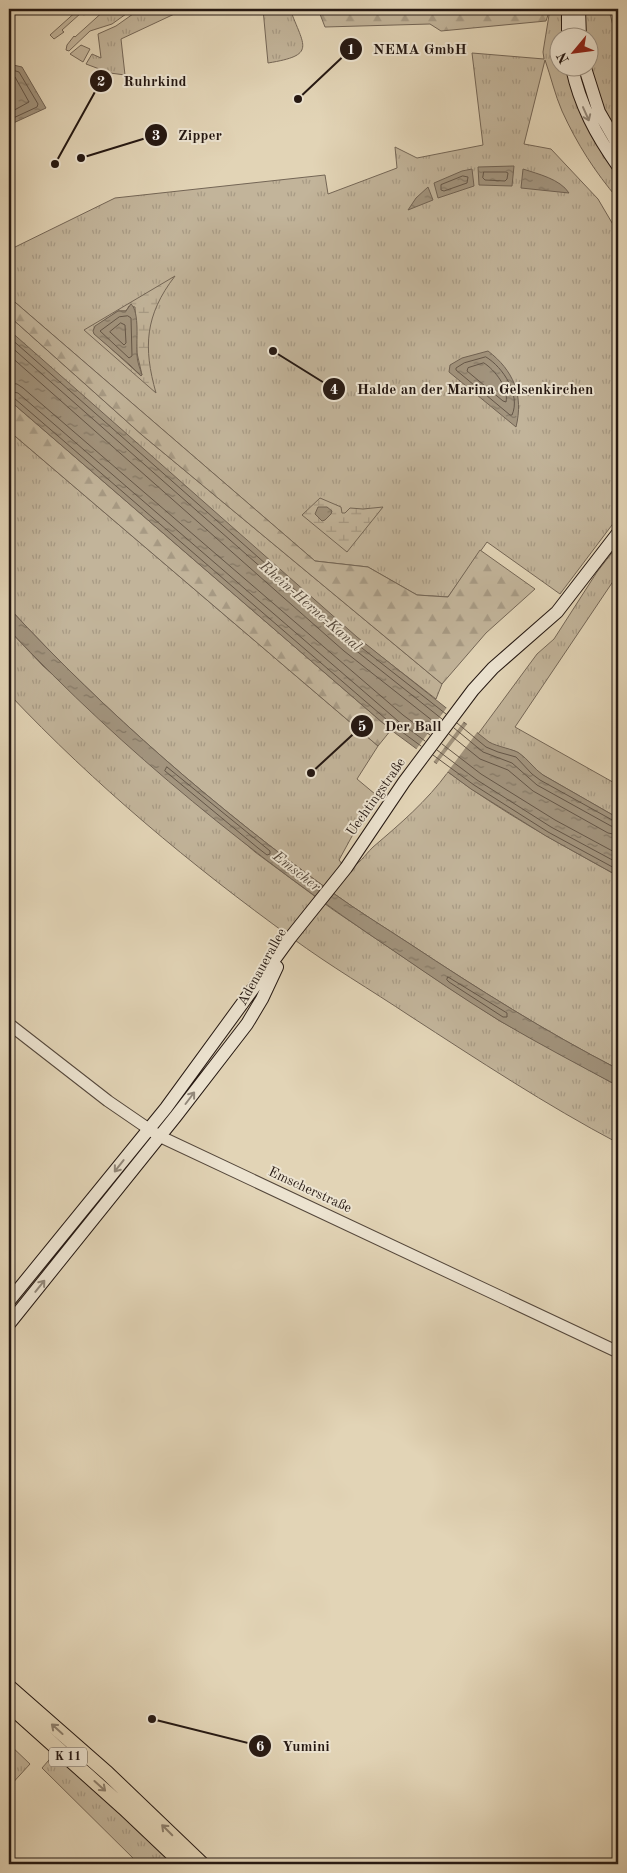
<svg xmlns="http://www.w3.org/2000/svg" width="627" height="1873" font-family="'Old Standard TT',serif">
<defs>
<pattern id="grass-tufts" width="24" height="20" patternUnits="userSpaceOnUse" patternTransform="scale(1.25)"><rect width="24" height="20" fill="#c2b49a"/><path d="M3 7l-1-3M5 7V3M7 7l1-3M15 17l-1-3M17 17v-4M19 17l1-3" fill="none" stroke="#a79a84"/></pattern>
<pattern id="forest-firs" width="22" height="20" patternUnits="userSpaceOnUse" patternTransform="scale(1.25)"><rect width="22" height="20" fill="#c2b49a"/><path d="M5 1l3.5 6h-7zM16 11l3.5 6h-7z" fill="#a79a84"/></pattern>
<pattern id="wetland-marsh" width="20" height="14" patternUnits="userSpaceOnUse" patternTransform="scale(1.25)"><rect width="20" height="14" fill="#c2b49a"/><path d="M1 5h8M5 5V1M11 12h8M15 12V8" fill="none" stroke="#a79a84"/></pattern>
<pattern id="water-ripples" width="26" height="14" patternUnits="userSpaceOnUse" patternTransform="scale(1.25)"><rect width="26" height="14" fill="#a2947e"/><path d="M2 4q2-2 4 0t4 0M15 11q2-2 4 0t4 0" fill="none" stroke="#847866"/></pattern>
</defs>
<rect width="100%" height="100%" fill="#e2d4b6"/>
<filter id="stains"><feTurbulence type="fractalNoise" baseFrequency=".004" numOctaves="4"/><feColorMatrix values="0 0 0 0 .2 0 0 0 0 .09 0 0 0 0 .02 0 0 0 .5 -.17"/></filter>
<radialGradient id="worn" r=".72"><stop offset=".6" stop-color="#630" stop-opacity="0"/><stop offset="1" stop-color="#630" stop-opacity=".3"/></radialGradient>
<!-- grass -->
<path fill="url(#grass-tufts)" stroke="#746656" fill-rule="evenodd" d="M79 9H86L88 12 84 15 81 13 62 30 64 32 54 39 50 35Z
M106 9H133L112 24 90 31 69 51 66 50 67 45 74 36 75 37Z
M140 9H185L121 39 125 75 110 73 86 64 92 54 101 58 98 34 116 26Z
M263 9H290C304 47 317 55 268 63Z
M550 9H611L610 14 618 45V199C595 172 577 144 562 111 555 95 551 77 545 60L524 144 551 149 598 199 618 233V517L560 594 487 542 448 597 417 595 368 567 315 561 9 297V250L115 198 325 175 328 194 397 168 395 147 417 158 483 145 472 53 544 59 543 52ZM560 38H590V68H560Z
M81 45 90 49 83 62 70 54Z
M9 316 142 435 442 684 436 699 356 637 11 333 9 330Z
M9 431 378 746 357 779 375 794 339 860 347 870C361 863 363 857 373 847 400 824 427 801 448 772 501 812 560 844 618 876V1069C546 1032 478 989 410 944 384 927 358 911 333 893 217 809 106 713 9 608Z
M618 545V574L515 727 618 785V818L543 775C533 769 528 760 520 754 514 749 505 750 498 747 490 744 484 739 478 734L537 654 554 639 597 572Z
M9 630 43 666 255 852 332 909 446 986 500 1021 618 1086V1143C546 1105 478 1060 410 1016 371 990 330 966 292 938 191 865 95 785 9 694Z
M9 1744 30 1764 9 1787Z
M55 1753 173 1864H139L42 1768Z"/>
<!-- forest -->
<path fill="url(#forest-firs)" stroke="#746656" d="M318 9H550L546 21 441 31 430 24 325 27Z
M9 297 315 561 368 567 417 595 448 597 480 550 535 589 486 633 442 684 142 435 9 316Z
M9 400 391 730 378 746 9 431Z"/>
<!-- wetland -->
<path fill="url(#wetland-marsh)" stroke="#746656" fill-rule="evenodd" d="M175 276C145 315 143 347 156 393L84 330ZM129 306 135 307 137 353 142 375 141 376 95 334V327L118 311H126Z
M320 498 341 507 342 513H345L350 508 363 509 383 507 347 552 302 515Z"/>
<!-- water -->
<path fill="url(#water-ripples)" stroke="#706253" d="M9 64 22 67 46 108 9 125Z
M514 166 512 186 479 185 478 167Z
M472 169 474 186 438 198 434 183 462 171Z
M523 169C538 174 560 179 569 193L521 188Z
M428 187 433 200 408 210 416 198Z
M131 304C140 312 136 343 137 355 137 362 140 368 142 375L141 376 130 365 94 334 93 331 95 326 118 311H126Z
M9 330 357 637 489 742C498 747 513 749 519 753 528 759 534 769 543 775L618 818V876L546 836 471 789 391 730 9 400Z
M488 351C513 370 524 395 516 427L449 372 450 365 462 358Z
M318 507H327L332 511 331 514 325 520 322 521 315 514Z
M9 608C106 713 217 809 333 893 358 911 384 927 410 944 478 989 546 1032 618 1069V1086C579 1065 539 1044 500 1021 464 999 429 975 394 951 255 858 124 752 9 630Z"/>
<!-- pier -->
<path fill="#e2d4b6" d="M448 706 465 720 432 764 415 751Z
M468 723 478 731 446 774 435 766Z"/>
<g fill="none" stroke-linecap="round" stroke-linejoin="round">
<!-- shore -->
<path stroke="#645648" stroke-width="1" d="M9 69 19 72 38 104 37 107 9 120
M9 75 15 77 29 102 9 113
M484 172H506L508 173 507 179 505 181 485 180 483 178Z
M463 176 468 177 467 183 444 191 441 190V185Z
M128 316 131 318 132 356 129 358 100 331 119 317Z
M121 323 125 325 126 343 124 345 110 332Z
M9 337 353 641 446 714
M9 345 349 645 442 719
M9 355 344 651 438 725
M486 357C503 367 521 395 512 415H510L456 370V368L464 363Z
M484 363C495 370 509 388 506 402L503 401 467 371 468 368Z
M9 383 17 384 23 388 403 715 430 735
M9 391 18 393 398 721 425 741
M9 397 14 398 394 726 421 746
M457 723 486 747 498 752 516 757 532 774 540 780 614 821 618 822
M454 728 483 752 512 763 537 785 611 826 618 828
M449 734 480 759 508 770 533 791 608 833 618 835
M442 744 481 774 555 820 618 854
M437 750 477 780 551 827 618 863
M433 755 474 785 548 832 618 870
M167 767 270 851V854L267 855 258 848 165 771Z
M448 977 507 1013V1017H503L449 982 447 980Z"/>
<!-- tertiary casing -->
<g stroke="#54473b" stroke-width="13">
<path id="tertiary" d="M9 1024 108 1101 159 1136 618 1352"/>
</g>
<!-- secondary casing -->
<g stroke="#251812" stroke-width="14">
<path id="secondary" d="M568 9V38
M579 9 580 38
M572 68C580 105 596 135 618 166
M585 68 599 112 618 145
M9 1301 166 1108 290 938 346 868 404 782 473 690 493 668 557 612 618 533
M9 1324 176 1116 247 1024 262 999 277 967"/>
</g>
<!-- primary casing -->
<g stroke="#251812" stroke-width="16">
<path id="primary" d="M9 1687 107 1773 202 1864
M9 1705 124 1808 183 1864"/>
</g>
<!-- tertiary -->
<use href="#tertiary" stroke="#ece3d0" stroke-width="11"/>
<!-- secondary -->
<use href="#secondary" stroke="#ece3d0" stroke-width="12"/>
<!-- primary -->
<use href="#primary" stroke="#e2d4b6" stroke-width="14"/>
</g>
<!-- one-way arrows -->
<defs><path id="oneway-shaft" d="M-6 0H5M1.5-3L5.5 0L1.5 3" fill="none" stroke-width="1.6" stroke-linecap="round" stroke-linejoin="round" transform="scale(1.25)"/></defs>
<g stroke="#92887a">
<use href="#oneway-shaft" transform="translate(586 114) rotate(66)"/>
<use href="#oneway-shaft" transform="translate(190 1098) rotate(-53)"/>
<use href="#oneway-shaft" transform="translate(119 1166) rotate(128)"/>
<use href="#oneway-shaft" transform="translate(40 1286) rotate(-51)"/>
</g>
<g stroke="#8d7f6c">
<use href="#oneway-shaft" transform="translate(57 1729) rotate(-138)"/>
<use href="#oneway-shaft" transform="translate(100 1786) rotate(42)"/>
<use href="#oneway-shaft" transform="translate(167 1830) rotate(-135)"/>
</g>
<g text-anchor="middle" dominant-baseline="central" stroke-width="4" stroke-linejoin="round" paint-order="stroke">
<!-- shield labels -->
<rect fill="#ece3d0" stroke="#61554b" stroke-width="1" x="49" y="1747.5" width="38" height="19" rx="4"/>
<g font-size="12" font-weight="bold" fill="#251812">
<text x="68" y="1757">K 11</text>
</g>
<!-- street labels -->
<g font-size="14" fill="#251812" stroke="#ece3d0">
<text transform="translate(376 797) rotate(-55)">Uechtingstraße</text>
<text transform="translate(262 967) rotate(-61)">Adenauerallee</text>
<text transform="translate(310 1190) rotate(25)">Emscherstraße</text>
</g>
<!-- water labels -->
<g font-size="15" font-style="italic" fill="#574a3d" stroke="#ece3d0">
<text transform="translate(310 607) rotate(41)">Rhein-Herne-Kanal</text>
<text transform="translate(296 872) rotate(38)">Emscher</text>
</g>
</g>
<!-- callouts -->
<path fill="none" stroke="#251812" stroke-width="2" d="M298 99L351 49M55 164L101 81M81 158L156 135M273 351L334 389M311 773L362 726M152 1719L260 1746"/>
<g fill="#251812" stroke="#ece3d0" stroke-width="2">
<circle cx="298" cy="99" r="5"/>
<circle cx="55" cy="164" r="5"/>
<circle cx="81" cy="158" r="5"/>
<circle cx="273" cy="351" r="5"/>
<circle cx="311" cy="773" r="5"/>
<circle cx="152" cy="1719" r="5"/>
<circle cx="351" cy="49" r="12"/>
<circle cx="101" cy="81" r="12"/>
<circle cx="156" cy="135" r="12"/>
<circle cx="334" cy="389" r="12"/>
<circle cx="362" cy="726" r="12"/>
<circle cx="260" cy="1746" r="12"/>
</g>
<g font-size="15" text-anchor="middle" font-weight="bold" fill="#fff">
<text x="351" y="54">1</text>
<text x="101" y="86">2</text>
<text x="156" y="140">3</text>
<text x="334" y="394">4</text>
<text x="362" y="731">5</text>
<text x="260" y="1751">6</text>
</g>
<g font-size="15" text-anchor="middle" font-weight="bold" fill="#251812" stroke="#ece3d0" stroke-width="4" stroke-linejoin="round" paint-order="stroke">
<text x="420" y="54">NEMA GmbH</text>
<text x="155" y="86">Ruhrkind</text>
<text x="200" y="140">Zipper</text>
<text x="475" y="394">Halde an der Marina Gelsenkirchen</text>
<text x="413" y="731">Der Ball</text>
<text x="306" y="1751">Yumini</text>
</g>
<!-- margin -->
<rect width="627" height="1873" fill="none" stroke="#e2d4b6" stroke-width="30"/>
<rect x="10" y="10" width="607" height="1853" fill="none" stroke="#251812" stroke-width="2.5"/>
<rect x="15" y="15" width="597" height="1843" fill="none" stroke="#251812"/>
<!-- north arrow -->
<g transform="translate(574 52) rotate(241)"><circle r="24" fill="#ece3d0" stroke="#9c9284"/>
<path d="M0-4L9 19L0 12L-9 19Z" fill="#8f2418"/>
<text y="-8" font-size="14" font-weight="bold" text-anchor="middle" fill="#251812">N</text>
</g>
<rect width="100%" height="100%" filter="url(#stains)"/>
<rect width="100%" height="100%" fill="url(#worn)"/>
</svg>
